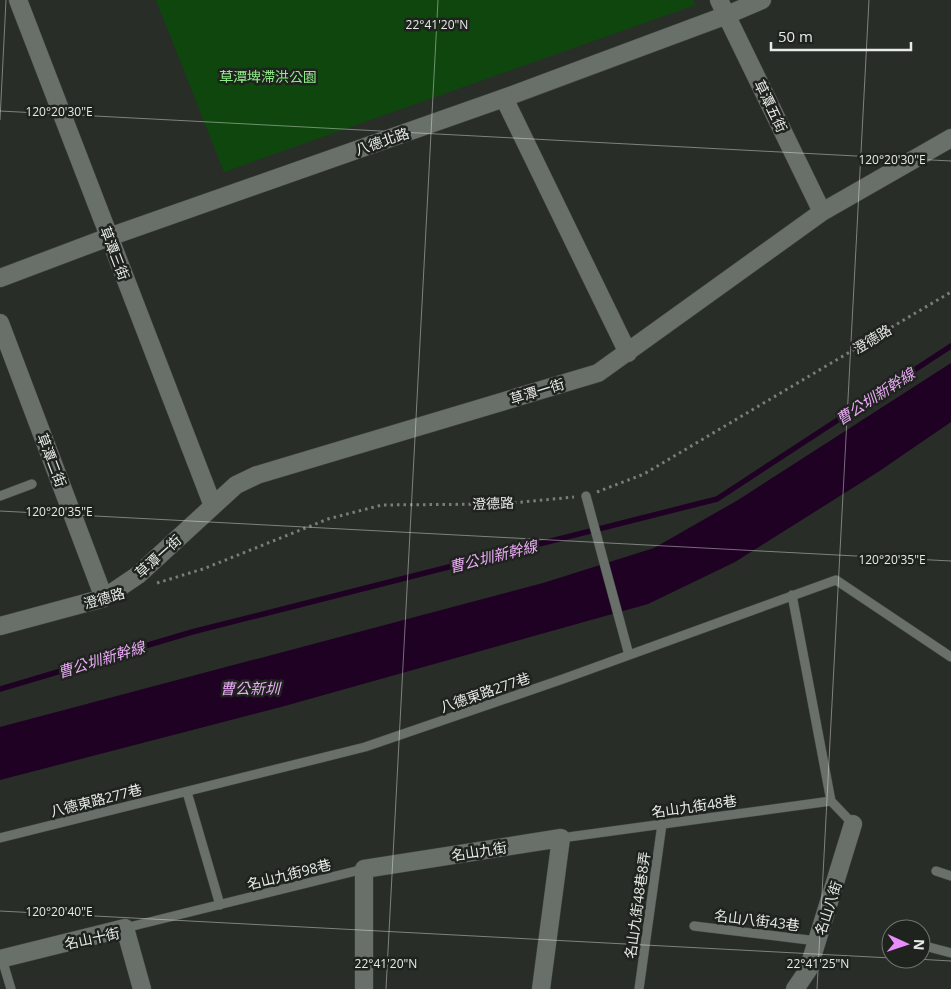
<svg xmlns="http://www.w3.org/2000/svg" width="951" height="989" font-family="'Open Sans','Noto Sans TC',sans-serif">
<rect width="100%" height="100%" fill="#292d28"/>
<!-- green -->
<path fill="#0e460e" d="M156 0H693L695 5 224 172Z"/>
<!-- water -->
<path fill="#1e0123" d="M951 363V422L878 472 735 562 648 604 281 707 0 780V727L543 583 654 548 738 500Z"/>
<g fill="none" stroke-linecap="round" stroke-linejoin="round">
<!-- stream -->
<path stroke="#1e0123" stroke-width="5.5" d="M0 689 192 632 717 499 951 346"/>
<!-- service casing -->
<g stroke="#444844" stroke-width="10">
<path id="service" d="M0 496 32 484
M586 496 629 655
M792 595 831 801 853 824
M187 792 220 905
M0 838 365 747 563 679 836 580 951 657
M561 838 831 801
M936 871 951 876
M694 926 817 941
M125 928 364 869
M921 945 951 953
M2 959 11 989
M639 989 662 824"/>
</g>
<!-- minor casing -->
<g stroke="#444844" stroke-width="19">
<path id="minor" d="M18 0 213 506
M719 0 822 212
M504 98 628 353
M0 278 109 237 504 98 727 15 762 0
M0 323 104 598
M0 626 104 598 138 575 236 485 257 475 598 373 822 212 951 138
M0 959 125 928 142 989
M364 989V869L561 838 541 989
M795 989 808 970 853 824"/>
</g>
<!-- path -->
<path stroke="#7a7e79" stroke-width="3" stroke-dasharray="2.5 4" stroke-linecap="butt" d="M597 492 644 474 951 292
M157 583 203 569 328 519 382 505 501 504 574 497"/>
<!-- service -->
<use href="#service" stroke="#696f69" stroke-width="9"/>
<!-- minor -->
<use href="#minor" stroke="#696f69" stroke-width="18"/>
</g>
<!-- ticks -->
<path fill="none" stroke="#e7eae6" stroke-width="1" stroke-opacity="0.45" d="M0 111 951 161M0 120 6 0M0 511 951 561M0 911 891 958M916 959 951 961M386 989 438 0M817 989 869 0"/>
<g text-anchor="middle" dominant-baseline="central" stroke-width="5" stroke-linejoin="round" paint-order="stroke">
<!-- park labels -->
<g font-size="14" fill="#8feb8a" stroke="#1f231e">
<text x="268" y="76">草潭埤滯洪公園</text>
</g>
<!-- street labels -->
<g font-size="14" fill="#e7eae6" stroke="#1f231e">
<text transform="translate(771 106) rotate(64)">草潭五街</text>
<text transform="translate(382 141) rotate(-19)">八德北路</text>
<text transform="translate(115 253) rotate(69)">草潭三街</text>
<text transform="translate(872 339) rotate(-31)">澄德路</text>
<text transform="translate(537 391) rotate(-17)">草潭一街</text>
<text transform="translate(52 460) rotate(69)">草潭二街</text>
<text transform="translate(493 503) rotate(-2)">澄德路</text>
<text transform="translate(158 556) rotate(-42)">草潭一街</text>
<text transform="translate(104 598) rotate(-16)">澄德路</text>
<text transform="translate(485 692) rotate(-19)">八德東路277巷</text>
<text transform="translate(96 800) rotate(-14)">八德東路277巷</text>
<text transform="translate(694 806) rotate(-8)">名山九街48巷</text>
<text transform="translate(479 851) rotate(-9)">名山九街</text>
<text transform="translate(289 874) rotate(-14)">名山九街98巷</text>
<text transform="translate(637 905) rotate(-82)">名山九街48巷8弄</text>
<text transform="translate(828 908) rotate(-72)">名山八街</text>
<text transform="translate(757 920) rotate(7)">名山八街43巷</text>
<text transform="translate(92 938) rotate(-12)">名山十街</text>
</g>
<!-- water labels -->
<g font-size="15" font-style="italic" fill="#eaa9f6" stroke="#1f231e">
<text transform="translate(875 396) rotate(-33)">曹公圳新幹線</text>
<text transform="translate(493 556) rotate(-14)">曹公圳新幹線</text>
<text transform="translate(101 659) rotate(-17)">曹公圳新幹線</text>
<text x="250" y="688">曹公新圳</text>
</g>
</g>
<g font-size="12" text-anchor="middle" fill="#e7eae6" stroke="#1f231e" stroke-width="5" stroke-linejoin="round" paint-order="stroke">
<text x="437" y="29">22°41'20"N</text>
<text x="59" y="116">120°20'30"E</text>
<text x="892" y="164">120°20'30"E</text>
<text x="59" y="516">120°20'35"E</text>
<text x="892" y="564">120°20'35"E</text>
<text x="59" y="916">120°20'40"E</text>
<text x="386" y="968">22°41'20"N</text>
<text x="818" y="968">22°41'25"N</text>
</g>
<!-- north arrow -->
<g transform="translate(906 944) rotate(93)"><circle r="24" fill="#1f231e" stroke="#6f736e"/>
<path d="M0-4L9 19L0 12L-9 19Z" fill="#ea8dfc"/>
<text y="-8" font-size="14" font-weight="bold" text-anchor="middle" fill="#e7eae6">N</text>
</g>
<!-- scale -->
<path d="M771 42v8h140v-8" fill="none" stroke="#e7eae6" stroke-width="2.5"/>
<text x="778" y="42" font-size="15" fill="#e7eae6" stroke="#1f231e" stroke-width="4" paint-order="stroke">50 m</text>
</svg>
